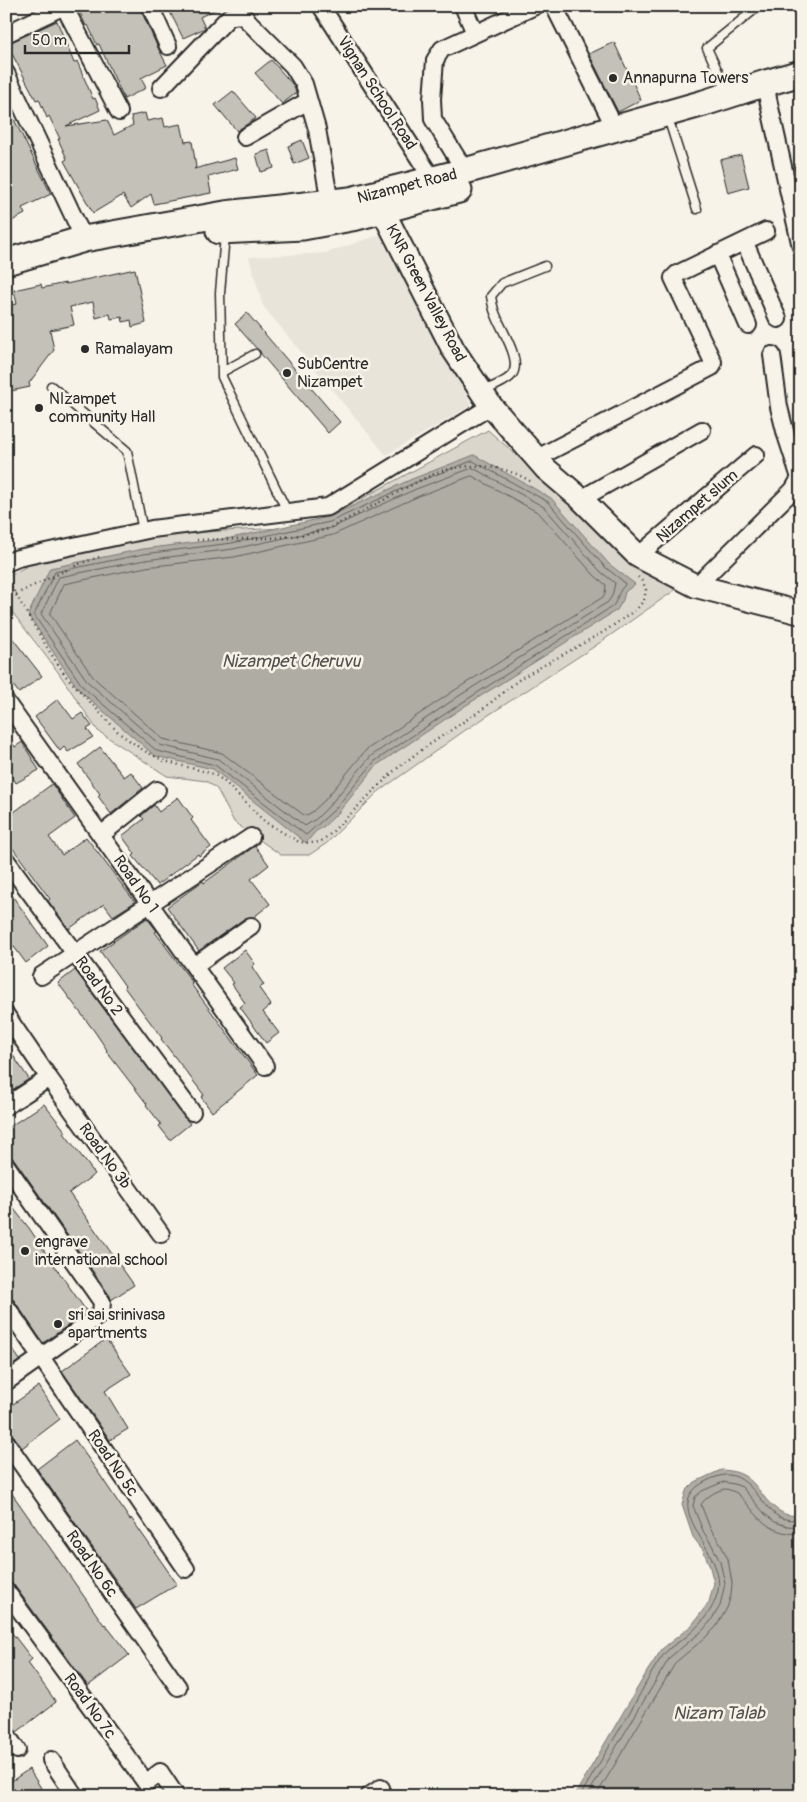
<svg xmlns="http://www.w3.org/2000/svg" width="807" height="1802" font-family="Pangolin,sans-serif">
<rect width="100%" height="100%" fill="#f7f3e8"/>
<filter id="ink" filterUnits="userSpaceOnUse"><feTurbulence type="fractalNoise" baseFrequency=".02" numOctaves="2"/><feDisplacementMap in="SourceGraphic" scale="10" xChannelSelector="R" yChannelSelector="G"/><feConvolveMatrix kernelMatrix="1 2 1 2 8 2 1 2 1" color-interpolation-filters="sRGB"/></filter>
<g filter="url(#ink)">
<!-- built -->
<path fill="#e8e4da" d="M385 233 472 405 386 455 263 306 249 257 326 253Z"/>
<!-- green -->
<path fill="#dad6cc" stroke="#82807c" d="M488 430 613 541 675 590 595 646 464 731 378 792 327 843 309 855H281L234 822 217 789 206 781 167 776 98 731 58 672 6 604V578L41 558 146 535 283 528 328 517Z"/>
<!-- water -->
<path fill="#afaca4" stroke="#7a7874" d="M474 455 551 498 609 564 635 584 625 592 623 600 617 610 465 706 377 765 338 813 322 828 316 831 306 843 213 769 155 756 79 690 28 615 50 568 143 549 231 538 328 517 412 479Z
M721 1470C759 1471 756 1498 781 1512 787 1516 794 1515 801 1516V1796H574L648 1670 662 1649 692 1625 709 1602 714 1583 709 1564 703 1550 693 1537 682 1505 686 1491 695 1482Z"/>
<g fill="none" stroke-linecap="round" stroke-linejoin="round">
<!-- shore -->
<path stroke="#605f5b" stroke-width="1" d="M473 461 548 502 605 567 624 582 625 585C618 591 618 599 613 606L463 702 375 761 334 810 306 835 215 765 157 751 83 687 34 615 55 572 144 554 232 543 330 522 414 483Z
M473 468 544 507 601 572 615 583 612 596 608 602 459 696 371 756 329 806 316 819 305 826 218 759 160 745 88 682 41 614 59 577 145 560 233 549 331 528 416 489Z
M472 476 539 513 595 576 606 585 605 593 603 597 455 690 366 750 324 801 312 812 305 816 222 753 163 739 93 677 50 614 64 584 146 567 234 557 333 535 419 496Z
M580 1796C598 1766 616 1735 634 1705 644 1687 653 1668 665 1653 671 1646 679 1642 686 1637 700 1625 714 1610 718 1591 727 1547 645 1500 719 1476 747 1468 760 1505 779 1517 785 1520 794 1520 801 1520
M587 1796 670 1657 701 1632 710 1622 720 1606 725 1583 720 1562 712 1545 703 1531 693 1506 695 1497 702 1491 723 1482 734 1484 742 1487 765 1514 775 1522 787 1526 801 1527
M596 1796 676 1662 706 1637 716 1627 727 1608 731 1595 732 1583 728 1559 719 1541 710 1528 701 1505C704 1498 717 1490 725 1489 729 1489 734 1492 737 1493 760 1516 764 1534 801 1534"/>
</g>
<!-- building -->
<path fill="#c4c1b9" stroke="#2b2b2b" d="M77 6H139L158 48 167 65 141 78 146 88 124 99 99 44 97 45 88 25 86 26Z
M167 6H222L200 17 205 28 183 38Z
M57 21 74 63 77 61 93 99 95 98 100 110 66 126 107 120 114 135 133 125 131 116 145 113 147 121 163 118 165 127 181 124 185 142 192 141 196 167 194 169 235 158 238 169 208 177 211 193 154 204 151 194 131 208 123 195 93 213 64 161 67 159 58 139H60L49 116 47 118 39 99 36 100 7 44Z
M614 42 641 100 618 112 589 54Z
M271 60 294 86 296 93 282 104 255 73Z
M233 91 256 118 237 131 215 105Z
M6 103 51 194 22 208 25 214 6 224Z
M302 140 309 158 294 164 288 146Z
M269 150 274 168 261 172 256 154Z
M741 155 749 187 728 193 720 160Z
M135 269 146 323 132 327 131 320 123 322 122 317 111 319 110 314 96 318 93 302 70 307 74 325 50 330 54 350 29 383 30 387 6 392V306L17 304 14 290 41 284 42 288 65 283 66 284Z
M247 313 340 422 328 433 261 354 260 351 256 348 235 324Z
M6 630 42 676 19 693 6 676Z
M58 699 73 719 82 713 92 726 87 729 93 737 68 752 64 747 60 751 35 717Z
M6 733 15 747 22 742 39 770 16 783 6 767Z
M100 747 124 777 131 772 143 788 111 814 98 796 100 794 78 764Z
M52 784 75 818 49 837 62 855 86 837 135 902 113 916 104 904 69 929 48 901 50 899 6 839V818Z
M178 797 193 818 191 820 211 847 199 856 198 854 157 885 133 856 135 854 122 836 144 819 141 816 154 805 159 812Z
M255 846 269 865 251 879 270 904 254 917 245 918 199 951 167 907 200 883 203 881 204 883Z
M6 887 48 946 26 963 6 936Z
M147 918 157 931 155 932 193 983 191 984 258 1075 212 1112 201 1097 204 1095 161 1039 162 1038 124 987 125 986 100 951Z
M245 950 255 964 252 967 264 985 259 988 271 1005 263 1012 279 1033 266 1043 240 1007 245 1003 232 984 234 983 222 968Z
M75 970 190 1124 170 1140 159 1126 161 1124 146 1105 147 1104 106 1051 107 1050 95 1032 58 983Z
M6 1045 29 1079 6 1094Z
M44 1104 66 1132 64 1133 95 1174 69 1193 134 1285 111 1300 110 1296 14 1159 6 1155V1129Z
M6 1199 29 1228 51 1261 87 1312 43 1343 14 1300 6 1296Z
M106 1339 131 1374 105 1391 128 1429 110 1440 62 1371Z
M6 1340 20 1360 6 1370Z
M39 1386 60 1419 22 1448 14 1436 6 1432V1409Z
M75 1440 100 1475 130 1520 131 1518 177 1584 136 1609 37 1469Z
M6 1485 104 1625 105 1624 129 1655 88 1686 14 1585 6 1581Z
M6 1625 32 1659 28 1663 56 1702 17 1732 11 1725 6 1724Z
M29 1769 46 1796H6V1785Z"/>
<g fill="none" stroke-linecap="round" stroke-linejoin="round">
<!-- lane casing -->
<g stroke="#2b2b2b" stroke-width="11">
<path id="lane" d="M728 93 707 48 759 6
M671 127 697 209
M225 235 220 293 222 377 285 507
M222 372 255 354
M51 386 127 451 143 531
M483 391C492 387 504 383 511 376 524 362 501 330 496 315 493 309 492 302 491 296L502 283 545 266"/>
</g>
<!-- street casing -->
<g stroke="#2b2b2b" stroke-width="20">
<path id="street" d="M64 6 119 112
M150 6 168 46
M321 6 433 180
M463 6 475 33
M554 6 615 128
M6 34 64 6
M6 73 84 239
M766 83 768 99 801 247
M161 88 229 17 239 15 245 18 293 66 304 84 317 129 330 203
M245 137 308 101
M465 171 433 119 432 99 435 60 442 49 535 6
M745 243 778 319
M717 254 748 325
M537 458 712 367 713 362 673 278 677 274 766 231
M581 499 702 430
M638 556 756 455
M6 563 18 558 152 529 328 507 491 406
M696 586 793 490 800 478 786 435 779 407 772 355
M6 702 265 1066
M101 835 157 790
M6 860 192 1112
M194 966 251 926
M41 976 251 837
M6 1015 49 1078 161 1234
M6 1106 49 1078
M6 1165 102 1302 101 1314 6 1382
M6 1306 186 1569
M6 1442 178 1687
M6 1591 146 1783 160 1772 176 1796
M6 1734 17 1750
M51 1760 75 1796
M369 1796 381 1788"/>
</g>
<!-- secondary casing -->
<g stroke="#2b2b2b" stroke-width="26">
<path id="secondary" d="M383 211 453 349 491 406 546 469 581 499 638 556 696 586 801 613"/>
</g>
<!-- primary casing -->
<g stroke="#2b2b2b" stroke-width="29">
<path id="primary" d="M219 231 303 227 357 217 459 190
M6 262 84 239 225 214 350 200 465 171 704 103 766 83 801 73"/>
</g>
<!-- path -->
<path stroke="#2b2b2b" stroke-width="2.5" stroke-dasharray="1 4" stroke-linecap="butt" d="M197 540C240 538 287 541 328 529 349 518 371 507 393 495 406 488 420 480 434 474 466 461 505 464 533 483
M6 578 48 649 66 676 119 733 143 750 164 761 214 774 225 782 265 822 299 842 311 843 320 842 329 835 394 771 417 753 484 708 521 678 605 631 637 609 644 600 646 590 643 582 638 577
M16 594 81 563 99 557"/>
<!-- lane -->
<use href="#lane" stroke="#f7f3e8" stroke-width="8"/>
<!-- street -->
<use href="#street" stroke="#f7f3e8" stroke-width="16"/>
<!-- secondary -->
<use href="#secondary" stroke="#f7f3e8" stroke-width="22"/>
<!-- primary -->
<use href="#primary" stroke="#f7f3e8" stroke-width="25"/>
</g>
</g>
<!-- markers -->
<g fill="#2b2b2b" stroke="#f7f3e8" stroke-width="2">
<circle cx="613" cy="78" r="5"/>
<circle cx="85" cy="349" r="5"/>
<circle cx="287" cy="373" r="5"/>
<circle cx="39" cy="408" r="5"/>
<circle cx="25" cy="1251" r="5"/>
<circle cx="58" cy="1324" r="5"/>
</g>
<g text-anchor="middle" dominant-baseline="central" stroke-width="5" stroke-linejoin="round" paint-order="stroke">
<!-- poi labels -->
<g font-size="16" fill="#2b2b2b" stroke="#f7f3e8" text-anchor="start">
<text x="623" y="78">Annapurna Towers</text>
<text x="95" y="349">Ramalayam</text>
<text x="297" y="364">SubCentre<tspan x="297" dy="18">Nizampet</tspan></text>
<text x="49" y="399">NIzampet<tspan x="49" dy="18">community Hall</tspan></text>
<text x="35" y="1242">engrave<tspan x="35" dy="18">international school</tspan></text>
<text x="68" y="1315">sri sai srinivasa<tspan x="68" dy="18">apartments</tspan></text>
</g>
<!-- street labels -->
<g font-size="16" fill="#2b2b2b" stroke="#f7f3e8">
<text transform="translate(377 93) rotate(57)">Vignan School Road</text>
<text transform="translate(407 186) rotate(-14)">Nizampet Road</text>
<text transform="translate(426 293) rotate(62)">KNR Green Valley Road</text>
<text transform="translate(697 506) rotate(-41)">Nizampet slum</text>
<text transform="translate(136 884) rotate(55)">Road No 1</text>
<text transform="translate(99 986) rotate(54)">Road No 2</text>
<text transform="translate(105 1156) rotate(54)">Road No 3b</text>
<text transform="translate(113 1463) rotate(56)">Road No 5c</text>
<text transform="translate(92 1564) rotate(55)">Road No 6c</text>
<text transform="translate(90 1706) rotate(54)">Road No 7c</text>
</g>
<!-- water labels -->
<g font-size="18" font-style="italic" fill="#53524f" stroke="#f7f3e8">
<text x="291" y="661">Nizampet Cheruvu</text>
<text x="719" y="1713">Nizam Talab</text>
</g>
</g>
<!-- margin -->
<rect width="807" height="1802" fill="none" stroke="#f7f3e8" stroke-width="25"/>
<rect x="12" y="12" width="782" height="1777" fill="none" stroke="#2b2b2b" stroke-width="2" filter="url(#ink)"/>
<!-- scale -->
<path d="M25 45v8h104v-8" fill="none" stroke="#2b2b2b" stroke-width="2.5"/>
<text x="32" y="45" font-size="15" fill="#2b2b2b" stroke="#f7f3e8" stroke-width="4" paint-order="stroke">50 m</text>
</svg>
